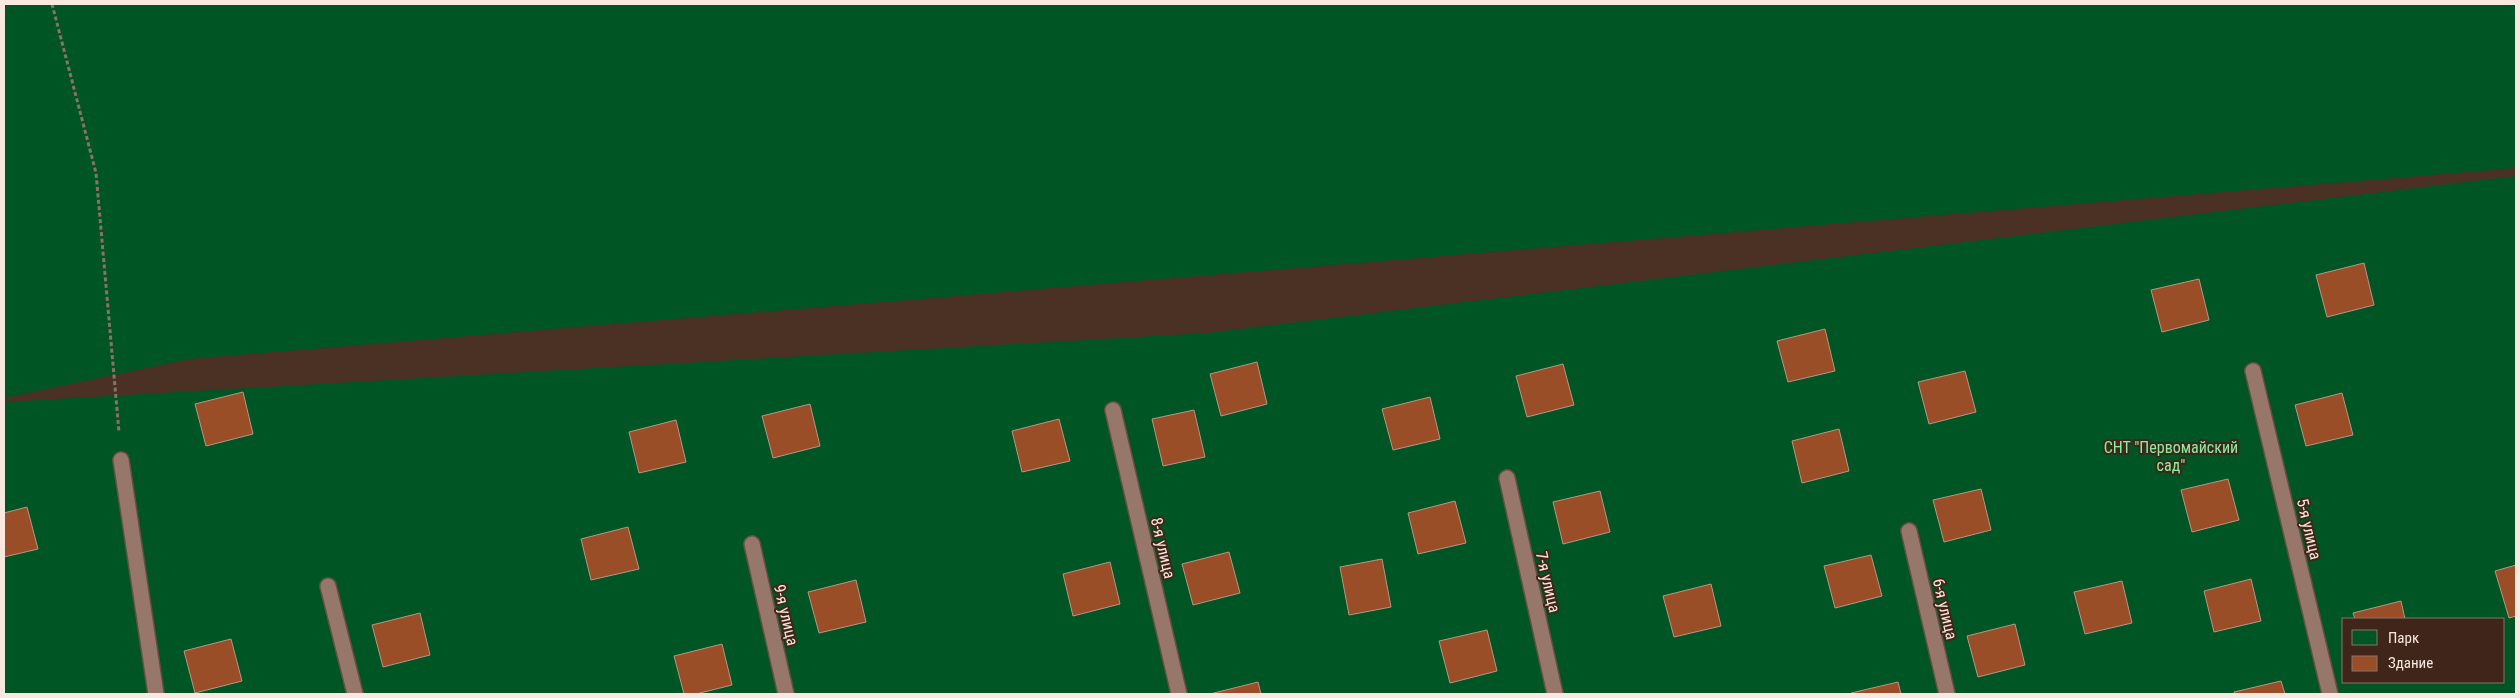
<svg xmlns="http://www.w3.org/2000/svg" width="2520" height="698" font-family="'Roboto Condensed',sans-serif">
<rect width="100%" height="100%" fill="#4b3024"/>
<!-- green -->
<path fill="#005525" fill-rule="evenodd" d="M4 4H2516V168L189 359 4 398Z
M2516 176V694H4V402L1207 333ZM2344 619H2504V682H2344Z"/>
<!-- building -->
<path fill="#994e28" stroke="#b79688" d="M2364 263 2374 305 2327 317 2316 275Z
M2199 279 2209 320 2162 332 2151 290Z
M1825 329 1835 371 1788 382 1777 341Z
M1257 362 1267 404 1221 416 1210 374Z
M1563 364 1574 405 1527 417 1516 376Z
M1965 371 1976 412 1929 424 1918 382Z
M243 392 253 434 206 446 195 404Z
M2342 393 2353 435 2306 446 2295 405Z
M1430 397 1440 439 1393 450 1382 409Z
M810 404 820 446 773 458 762 416Z
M1194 410 1205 457 1163 466 1152 419Z
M1059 419 1070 461 1022 472 1012 431Z
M676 420 686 462 639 473 629 432Z
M1839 429 1849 471 1802 483 1792 441Z
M2228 479 2239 520 2192 532 2181 490Z
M1981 489 1991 530 1944 542 1933 500Z
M1600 491 1610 532 1563 544 1553 502Z
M1455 501 1466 543 1418 554 1408 513Z
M27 507 38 549 4 557V513Z
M628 527 639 569 591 580 581 539Z
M1229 552 1240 593 1193 605 1182 564Z
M1871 555 1882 596 1835 608 1824 566Z
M1382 559 1391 607 1349 615 1340 567Z
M1110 562 1120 604 1073 616 1063 574Z
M2516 565V616L2509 618 2495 571Z
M2251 579 2261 621 2214 632 2204 591Z
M856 580 866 622 819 633 808 592Z
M2122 581 2132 623 2085 634 2074 592Z
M1711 584 1721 626 1674 637 1663 596Z
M2401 601 2405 619H2355L2353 613Z
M420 613 430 655 383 667 372 625Z
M2015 624 2025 665 1978 677 1967 636Z
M1487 630 1497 671 1450 683 1439 641Z
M231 639 242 681 195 693 184 651Z
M722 644 732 685 696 694H684L674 656Z
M2281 681 2285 694H2235L2234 692Z
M1258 682 1261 694H1210Z
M1898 682 1901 694H1851V693Z"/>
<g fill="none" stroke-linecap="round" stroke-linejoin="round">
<!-- lane casing -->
<g stroke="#644e43" stroke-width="18">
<path id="lane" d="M2253 371 2330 694
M1113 410 1179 694
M121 460 156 694
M1507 478 1555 694
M1909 531 1947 694
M752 544 786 694
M328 586 355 694"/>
</g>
<!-- path -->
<path stroke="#8a7268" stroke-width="3" stroke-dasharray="4 2.5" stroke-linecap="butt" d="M52 4 96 173 119 432"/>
<!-- lane -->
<use href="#lane" stroke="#967769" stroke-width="15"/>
</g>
<g text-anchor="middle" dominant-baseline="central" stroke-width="4" stroke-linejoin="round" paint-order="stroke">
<!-- park labels -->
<g font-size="16" fill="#88eea2" stroke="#40261a">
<text x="2171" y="447">СНТ "Первомайский<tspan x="2171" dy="18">сад"</tspan></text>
</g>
<!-- street labels -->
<g font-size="16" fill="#f9e8e0" stroke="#40261a">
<text transform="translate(2309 529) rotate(77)">5-я улица</text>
<text transform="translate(1163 548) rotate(77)">8-я улица</text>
<text transform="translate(1548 582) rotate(77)">7-я улица</text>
<text transform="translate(1945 609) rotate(77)">6-я улица</text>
<text transform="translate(786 615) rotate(77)">9-я улица</text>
</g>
</g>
<!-- border -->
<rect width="2520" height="698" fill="none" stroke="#f9e8e0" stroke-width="10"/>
<!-- legend -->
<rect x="2342" y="618" width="162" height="65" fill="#40261a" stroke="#8a7469"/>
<rect x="2352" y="630" width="25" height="15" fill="#005525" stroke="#8a7469"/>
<text x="2388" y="643" font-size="15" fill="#f9e8e0">Парк</text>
<rect x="2352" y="656" width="25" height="15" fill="#994e28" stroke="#8a7469"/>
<text x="2388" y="668" font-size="15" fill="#f9e8e0">Здание</text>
</svg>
